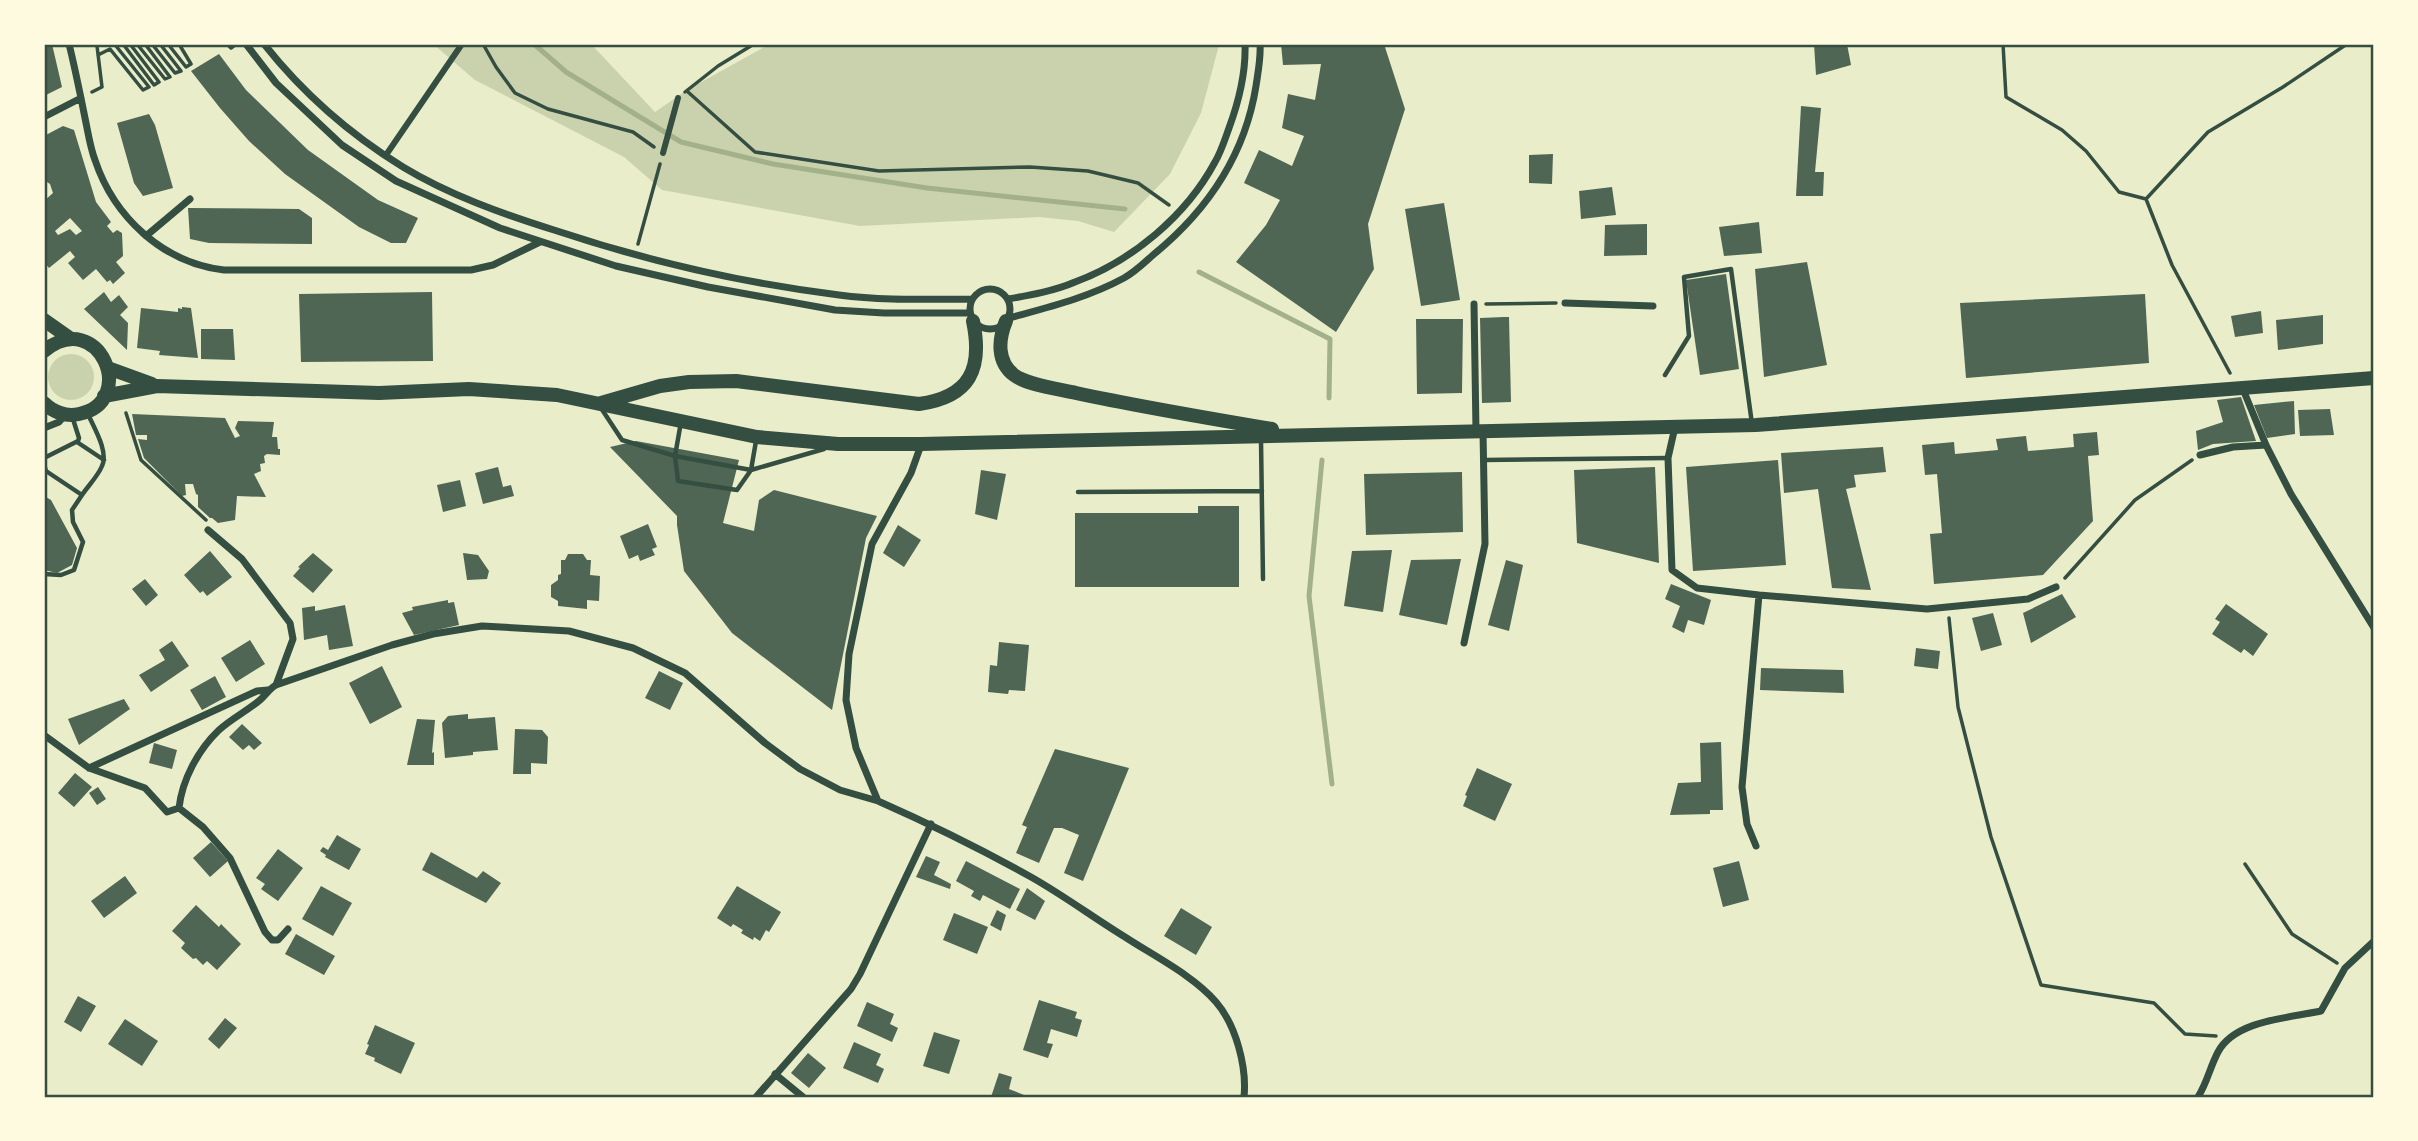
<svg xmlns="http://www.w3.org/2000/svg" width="2418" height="1141" font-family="Raleway,sans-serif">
<rect width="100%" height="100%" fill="#e9edc9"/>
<!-- green -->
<path fill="#cad2ad" d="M433 44H591L655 112 687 90 770 44 1219 45 1201 113 1170 174 1114 232 1078 221 1039 217 860 226 662 190 624 157 475 80Z
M48 377a23 23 0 1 1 46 0a23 23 0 1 1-46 0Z"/>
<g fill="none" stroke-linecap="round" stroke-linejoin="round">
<!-- stream -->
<path stroke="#a3b18a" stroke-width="5" d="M534 44 566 72 681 142 773 164 927 188 1125 209
M1199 272 1330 339 1329 398
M1322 460 1309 596 1332 784"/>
</g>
<!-- building -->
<path fill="#4f6655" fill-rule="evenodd" d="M44 44H52L62 87 44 96Z
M1281 44H1384L1405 109 1368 224 1374 269 1336 332 1236 262 1266 225 1280 200 1244 183 1259 150 1292 166 1304 136 1282 128 1288 94 1315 100 1321 64 1283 65Z
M1814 44H1847L1851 65 1816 75Z
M219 54 246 90 308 150 378 200 418 218 406 243H391L359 227 285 174 249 141 220 108 191 71Z
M1801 106 1821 108 1815 172H1824L1823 196H1796Z
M149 114 155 125 173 188 143 196 134 183 117 123Z
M63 126 74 130 96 202 111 222 107 226 113 233 117 230 122 233 123 256 116 262 125 273 113 284 110 280 107 282 96 269 83 280 68 263 75 257 70 251 49 268 44 262V201L53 193 50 184 44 180V136ZM70 218 82 231 76 235 70 229 58 235 55 231Z
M1553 154 1552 184 1529 183V155Z
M1612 187 1616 215 1581 219 1579 191Z
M1444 203 1460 300 1421 306 1405 209Z
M188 208 299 209 312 218V244L209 243 190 239Z
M1759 222 1762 253 1724 256 1719 227Z
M1647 224V255L1604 256 1605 225Z
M1807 262 1827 365 1764 377 1755 269Z
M1726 274 1739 369 1700 375 1686 280Z
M104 292 111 302 119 295 128 307 120 315 128 323 127 350 84 309Z
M432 292 433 361 301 362 299 294Z
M2145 294 2149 363 1966 378 1960 303Z
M182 307 191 308 198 358 159 355 160 351 137 348 141 308 178 312V308L182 309Z
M2261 311 2263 333 2235 337 2231 316Z
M2323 315V344L2278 350 2276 320Z
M1504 317H1509L1511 402 1482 403 1480 318Z
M1416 319H1463L1462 393 1417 394Z
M201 329H233L235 360 201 359Z
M2241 397 2256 441 2213 444 2198 450 2196 431 2223 422 2217 400Z
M2294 401 2295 434 2267 438 2254 405Z
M2330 409 2334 435 2300 436 2298 410Z
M132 414 225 418 235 438 240 436 235 428 238 421 274 422 272 437H277L278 449H280V455L267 454 264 456 265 463 260 464 261 471 254 474 266 497 237 496 235 520 218 523 212 518H210L198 507V495L196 494 193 484H185L186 495 182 496 144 458 138 439 147 440V435H136Z
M2097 432 2099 455 2088 456 2093 521 2043 575 1934 584 1930 534 1942 533 1937 474 1925 475 1922 445 1954 442 1955 454 1998 450 1996 439 2026 436 2028 451 2074 447 2073 434Z
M636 441 739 460 723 523 754 531 759 500 774 490 877 516 866 538 832 710 732 633 684 571 677 525V516L610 447Z
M1883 447 1886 472 1854 475 1856 487 1846 489 1871 590 1832 588 1818 489 1784 493 1781 453Z
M1778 460 1786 565 1693 571 1686 467Z
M498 467 503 487 511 485 514 496 483 504 475 473Z
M1655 467 1659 563 1577 543 1574 470Z
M981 470 1006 474 997 520 975 514Z
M1462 472 1463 532 1366 535 1364 474Z
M460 480 466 506 443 512 437 485Z
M44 496 51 500 77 548 72 565 57 573 44 570Z
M1198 506H1239V587H1075V513H1198Z
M648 524 657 547 652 549 655 555 640 561 638 555 629 559 620 536Z
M898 525 921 540 904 567 883 553Z
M1392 550 1383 612 1344 606 1352 551Z
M210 551 232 577 207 596 203 591 200 593 184 575Z
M313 553 333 570 313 593 293 576 300 568 298 567Z
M463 553 478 555 489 571 487 579 467 580Z
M568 554H583L587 560H591L590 575 600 576 599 601 587 600V609L558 606V601L551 597V585L558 580V575L561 574V560H565Z
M1461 559 1447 625 1399 615 1411 560Z
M1506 560 1523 565 1509 631 1488 625Z
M145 579 158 595 146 606 132 589Z
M1671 584 1711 600 1704 625 1688 620 1684 633 1672 627 1680 606 1665 599Z
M2062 594 2076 617 2031 643 2023 613Z
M448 600V603L454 602 459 625 414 635 402 613 413 610 412 607Z
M2226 604 2268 634 2253 656 2244 649 2241 653 2212 634 2220 622 2215 619Z
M345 605 353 646 329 650 327 635 304 640 302 608 315 606V611Z
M1993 613 2002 645 1981 651 1972 618Z
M250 640 265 664 236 682 221 658Z
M172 641 189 666 151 692 139 675 165 660 159 650Z
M999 642 1029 645 1025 691 1009 690 1008 694 988 692 990 665 997 666Z
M1916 648 1940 651 1938 669 1914 666Z
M382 666 402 707 370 724 349 683Z
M1761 668 1843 670 1844 693 1760 690Z
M659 671 683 683 670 710 645 698Z
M215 676 226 697 202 710 190 690Z
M124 699 130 709 79 745 68 719Z
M468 714V719L495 717 498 750 473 752V755L445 758 442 723 448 716Z
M417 719 435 720 432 753 434 752V765H407Z
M242 724 262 743 254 750 249 745 243 750 229 737Z
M515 729 542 730 548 737 547 764 531 763V774H513Z
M1721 742 1723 810H1710V814L1670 815 1678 783 1701 782 1700 743Z
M154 743 177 750 172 769 149 763Z
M1055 749 1129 768 1083 881 1064 873 1079 835 1062 828H1054L1039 863 1016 853 1027 827 1022 825Z
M1477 768 1512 784 1495 821 1463 806 1467 796 1465 795Z
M75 773 92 787 74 807 58 793Z
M98 787 106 799 97 805 89 793Z
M337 835 361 849 349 870 325 857 326 855 320 851 323 847 328 850Z
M211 842 228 861 210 877 193 858Z
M278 849 303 868 278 901 261 889 265 884 256 878Z
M431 852 477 878 483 871 501 883 486 903 422 870Z
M926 856 940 862 934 875 951 884 950 889 916 877Z
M966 861 1020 889 1010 909 983 895 980 901 971 896 974 891 956 881Z
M1739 861 1749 900 1723 907 1713 868Z
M125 876 137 893 104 918 91 901Z
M321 886 352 903 333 936 302 919Z
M737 886 781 912 769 932 766 930 760 941 754 937 753 940 741 933 743 930 733 924 731 927 717 918Z
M1027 888 1045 901 1035 920 1016 910Z
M196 905 219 927 221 924 241 944 217 970 207 961 203 965 196 958 193 959 181 948 185 943 172 931Z
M1181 908 1212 927 1196 955 1164 936Z
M997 910 1006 915 1001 931 990 925Z
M954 913 988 927 977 954 943 940Z
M296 934 335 956 324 975 285 954Z
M78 996 96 1006 81 1032 64 1022Z
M1039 1000 1077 1012 1075 1018 1082 1020 1077 1037 1051 1029 1047 1043 1053 1044 1048 1058 1023 1050Z
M867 1002 894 1014 890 1024 898 1028 892 1042 857 1026Z
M225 1018 237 1028 219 1049 208 1039Z
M125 1019 158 1041 142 1066 108 1044Z
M375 1025 415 1043 401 1074 374 1061 375 1058 365 1054 369 1045 367 1044Z
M934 1032 960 1040 949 1074 923 1066Z
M854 1042 881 1054 876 1065 884 1069 878 1083 843 1068Z
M808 1053 826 1068 809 1088 791 1073Z
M999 1073 1012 1077 1009 1089 1024 1095 1023 1097H991Z"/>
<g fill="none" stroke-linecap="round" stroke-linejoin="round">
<!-- path -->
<path stroke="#344e41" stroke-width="3.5" d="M123 44 154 85 159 82 130 44
M137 44 165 79 170 77 145 44
M152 44 175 73 181 71 160 44
M168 44 186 67 191 64 179 44
M227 44 231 48 235 45
M483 44 496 67 515 93 548 109 633 132 654 147
M2003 44 2006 97 2062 130 2086 151 2119 192 2146 199
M98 55 110 49 143 90 149 87 116 46 121 44
M92 92 102 87 97 46 102 44
M685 92 718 66 754 44
M688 92 755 152 879 171 1030 167 1088 171 1138 183 1169 205
M2146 199 2208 132 2283 87 2347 44
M2146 199 2172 265 2230 373
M638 244 660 164
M1486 304 1556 303
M126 413 141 460 206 520
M2065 578 2135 500 2192 460
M1949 618 1958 707 1991 837 2041 985 2154 1003 2185 1034 2216 1036
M2245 864 2292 934 2337 963"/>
<!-- service -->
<path stroke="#344e41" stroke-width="4.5" d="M1665 375 1689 336 1684 277 1731 269 1752 424
M601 408 622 440 675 456 751 470 824 449
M681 422 675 456 678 481 737 490 751 470 756 441
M1261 440 1263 579
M77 442 104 460
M44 458 78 441 79 438 72 416
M1484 460 1668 458
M44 464 46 471 82 495C88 486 98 476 102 466 109 451 93 426 87 412
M1078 492 1262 491
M44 574 61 575 74 570 83 542 73 522 72 510 82 495"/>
<!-- pedestrian -->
<path stroke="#344e41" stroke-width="6" d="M663 153 678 98
M386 155 462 44"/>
<!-- minor -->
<path stroke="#344e41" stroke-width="7" d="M69 44C75 68 80 93 85 118 88 132 90 147 95 160 114 217 163 263 224 270H471L493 265 540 242
M246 44 276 83 342 145 396 181 500 228 616 266 708 287 835 310 884 313H970
M264 44C302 92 351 135 403 167 449 195 503 214 554 230 647 261 742 283 839 295 883 301 928 299 972 299
M44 117 81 98
M146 236 190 199
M970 309a20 20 0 1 1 40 0a20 20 0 1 1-40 0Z
M1008 299C1031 295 1054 291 1075 282 1132 261 1186 216 1215 162 1221 152 1225 139 1229 128 1239 101 1246 72 1245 44
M1565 303 1653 306
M1474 304 1476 431
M1009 318C1049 307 1087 298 1124 278 1135 272 1144 263 1153 255 1207 211 1245 155 1256 86 1258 72 1261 58 1260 44
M2242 387 2266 445 2291 494 2374 628
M1675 427 1668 458 1672 570 1697 588 1759 595 1927 609 2028 599 2056 587
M44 428 59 422 65 415
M921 445 911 473 872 544 849 654 846 700 856 748 878 801C930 824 981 849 1031 877 1063 895 1094 918 1125 937 1154 956 1194 976 1216 1002 1236 1025 1247 1067 1244 1097
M2200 455 2233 447 2266 445
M208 530 242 559 290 623 293 639 276 685
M1464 643 1485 544 1483 431
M44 735 89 768 145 788 167 812 179 808C182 780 198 750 219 730 231 719 247 711 260 700 266 695 269 689 276 685L392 645 433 634 482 626 569 631 633 648 685 673 765 743 800 769 840 790 878 801
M89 768 257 691 268 690
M179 808 203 827 230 858 265 932 272 940H278L288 929
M1756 846 1747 824 1742 787 1759 595
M775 1074 803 1097
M756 1097 851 989 860 974 931 824
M2198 1097C2207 1083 2210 1067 2218 1052 2235 1020 2289 1018 2321 1011L2345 968 2374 941"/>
<!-- primary -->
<path stroke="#344e41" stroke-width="14" d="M44 320 71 339"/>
<!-- trunk -->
<path stroke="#344e41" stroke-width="14" d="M1006 321C998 340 997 362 1014 375 1027 385 1059 389 1076 393 1141 407 1207 418 1272 429
M44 351C99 306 139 402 79 414 66 417 53 412 44 403
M108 368 152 384
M104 396 157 386 379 393 469 389 557 395 757 437 838 444H921L1756 425 2374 378
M601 403 660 386 689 382 736 381 919 404C970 397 983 369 973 321"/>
</g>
<!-- border -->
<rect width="2418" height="1141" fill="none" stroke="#fefae0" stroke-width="91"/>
<rect x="46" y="46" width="2326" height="1050" fill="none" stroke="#344e41" stroke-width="2.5"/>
</svg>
